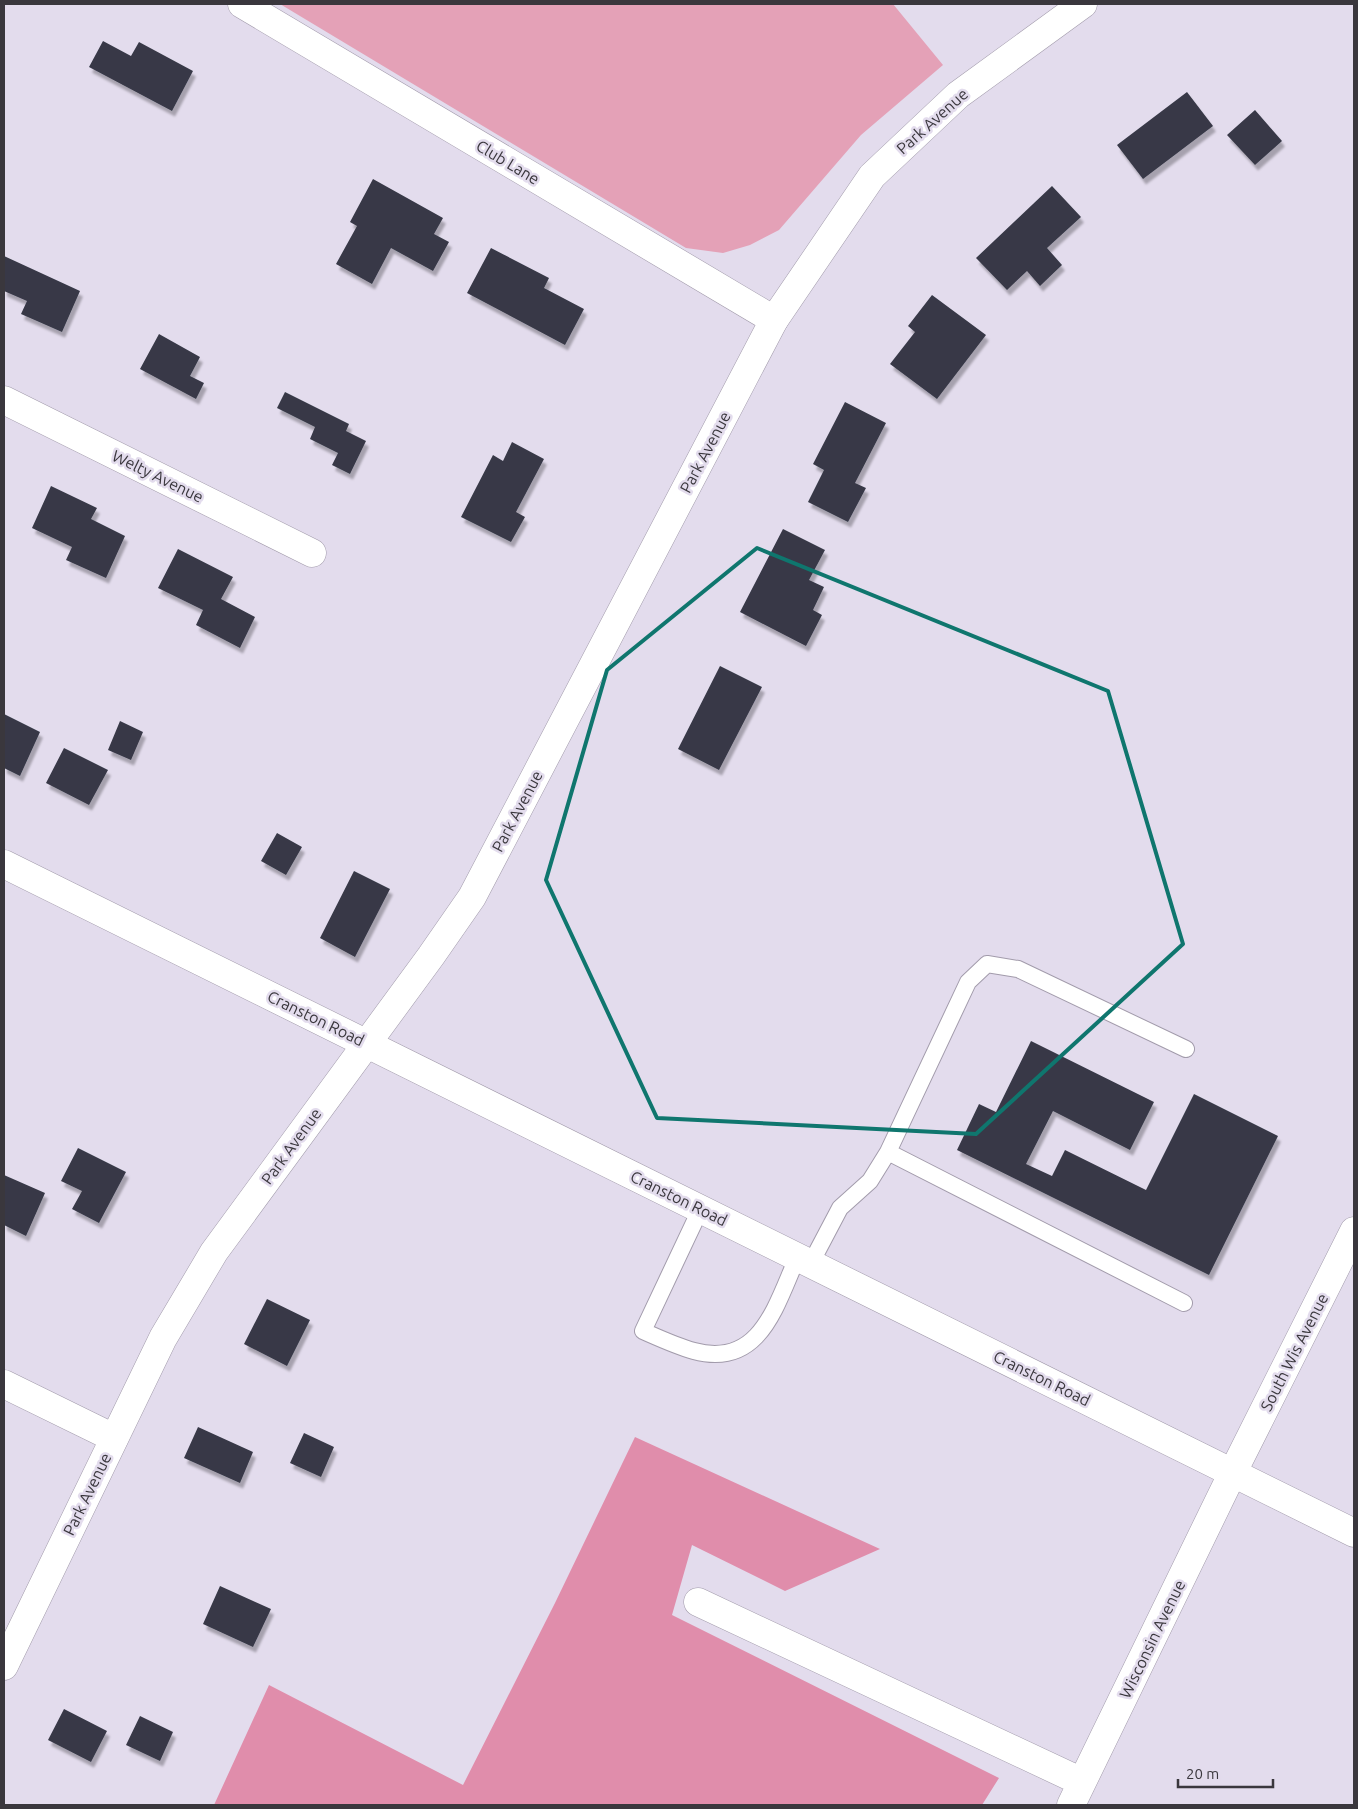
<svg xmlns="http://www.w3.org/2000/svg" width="1358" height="1809" font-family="Ubuntu,sans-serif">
<defs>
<filter id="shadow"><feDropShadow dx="3" dy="5.5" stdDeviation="1" flood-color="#0004"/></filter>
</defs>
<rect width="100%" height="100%" fill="#e3dced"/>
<!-- green -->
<path fill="#e4a1b7" d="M280 4H893L943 65 861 135 779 230 750 245 723 253 686 248Z"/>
<!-- forest -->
<path fill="#e08dab" d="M635 1437 880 1549 785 1591 692 1545 672 1615 999 1778 982 1805H214L269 1685 463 1785 555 1603Z"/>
<!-- building -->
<path fill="#373947" filter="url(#shadow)" d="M103 41 131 56 139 42 193 71 172 111 89 67Z
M1187 92 1213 126 1143 179 1117 145Z
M1255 110 1282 141 1255 165 1227 135Z
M373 179 443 218 434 234 449 242 433 271 391 248 372 284 336 264 357 226 350 222Z
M1052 186 1081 217 1047 248 1062 265 1040 286 1027 271 1007 290 976 258Z
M491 248 549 278 544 288 584 309 565 345 467 293Z
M4 256 80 291 62 332 21 314 27 301 4 291Z
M932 295 986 335 937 399 890 364 915 332 908 326Z
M159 334 200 357 190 376 204 383 196 399 140 369Z
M285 392 349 424 346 431 366 441 350 474 332 465 338 453 310 439 315 427 277 408Z
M845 402 886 423 855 483 866 488 848 522 808 502 824 470 813 464Z
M512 442 544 459 516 512 525 517 511 542 461 517 493 455 503 461Z
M51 486 97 508 91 519 125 536 106 578 66 560 72 547 32 528Z
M783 529 825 550 809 580 824 587 813 610 822 615 806 646 740 612Z
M178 549 233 577 221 599 255 617 240 648 196 625 203 610 158 588Z
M720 666 762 687 719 770 678 749Z
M4 714 40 732 20 776 4 768Z
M120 721 143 732 131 760 108 750Z
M64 748 108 770 89 805 46 783Z
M277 833 302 847 286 875 261 861Z
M354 871 390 889 355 957 320 938Z
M1031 1041 1154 1102 1130 1150 1053 1111 1026 1164 1052 1176 1065 1150 1146 1190 1194 1094 1278 1136 1209 1275 957 1150 979 1104 996 1112Z
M78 1148 126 1172 99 1223 72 1209 82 1191 61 1181Z
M4 1175 45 1193 26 1236 4 1225Z
M267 1299 310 1320 287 1366 244 1344Z
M198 1427 253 1452 240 1483 184 1458Z
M304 1433 334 1447 321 1477 290 1463Z
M220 1586 271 1609 253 1647 203 1624Z
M64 1709 107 1731 91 1762 48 1740Z
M140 1716 173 1732 160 1761 126 1745Z"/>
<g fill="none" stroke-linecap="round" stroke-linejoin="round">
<!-- lane casing -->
<g stroke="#a29bab" stroke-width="18">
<path id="lane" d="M888 1152 1184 1303
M701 1208 643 1331C659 1338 676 1346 694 1351 761 1369 776 1304 798 1256
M811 1263 840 1208 870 1181 888 1152 968 982 987 964 1018 969 1186 1049"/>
</g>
<!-- street casing -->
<g stroke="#a29bab" stroke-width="29">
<path id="street" d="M242 4 774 320
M4 400 312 553
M4 1384 114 1438
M698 1602 1082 1782
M1071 1805 1233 1472 1354 1231"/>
</g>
<!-- secondary casing -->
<g stroke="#a29bab" stroke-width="29">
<path id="secondary" d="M4 864 1354 1533
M4 1666 163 1338 214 1252 431 956 472 897 774 320 872 176 958 95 1083 4"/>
</g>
<!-- lane -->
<use href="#lane" stroke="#fff" stroke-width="16"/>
<!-- street -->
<use href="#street" stroke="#fff" stroke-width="28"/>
<!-- secondary -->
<use href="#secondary" stroke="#fff" stroke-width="28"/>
</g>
<!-- marked area -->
<path fill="none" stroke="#0f766e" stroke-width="4" stroke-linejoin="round" d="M757 548 1108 691 1183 944 976 1134 657 1118 546 880 607 670Z"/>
<g text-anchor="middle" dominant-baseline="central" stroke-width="5" stroke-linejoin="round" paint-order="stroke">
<!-- street labels -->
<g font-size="16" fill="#3a373d" stroke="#e3dced">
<text transform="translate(932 121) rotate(-42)">Park Avenue</text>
<text transform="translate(508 162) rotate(31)">Club Lane</text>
<text transform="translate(705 452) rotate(-62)">Park Avenue</text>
<text transform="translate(158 476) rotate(26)">Welty Avenue</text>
<text transform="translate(517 811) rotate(-62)">Park Avenue</text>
<text transform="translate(316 1018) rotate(26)">Cranston Road</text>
<text transform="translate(291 1146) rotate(-54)">Park Avenue</text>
<text transform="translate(679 1198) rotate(26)">Cranston Road</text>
<text transform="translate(1294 1352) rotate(-63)">South Wis Avenue</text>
<text transform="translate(1042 1378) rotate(26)">Cranston Road</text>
<text transform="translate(87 1494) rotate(-64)">Park Avenue</text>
<text transform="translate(1152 1639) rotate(-64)">Wisconsin Avenue</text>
</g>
</g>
<!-- border -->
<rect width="1358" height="1809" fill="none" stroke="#3a373d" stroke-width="10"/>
<!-- scale -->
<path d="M1178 1779v8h95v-8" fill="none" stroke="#3a373d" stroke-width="2.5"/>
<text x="1186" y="1779" font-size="15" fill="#3a373d" stroke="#e3dced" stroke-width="4" paint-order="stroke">20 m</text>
</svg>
